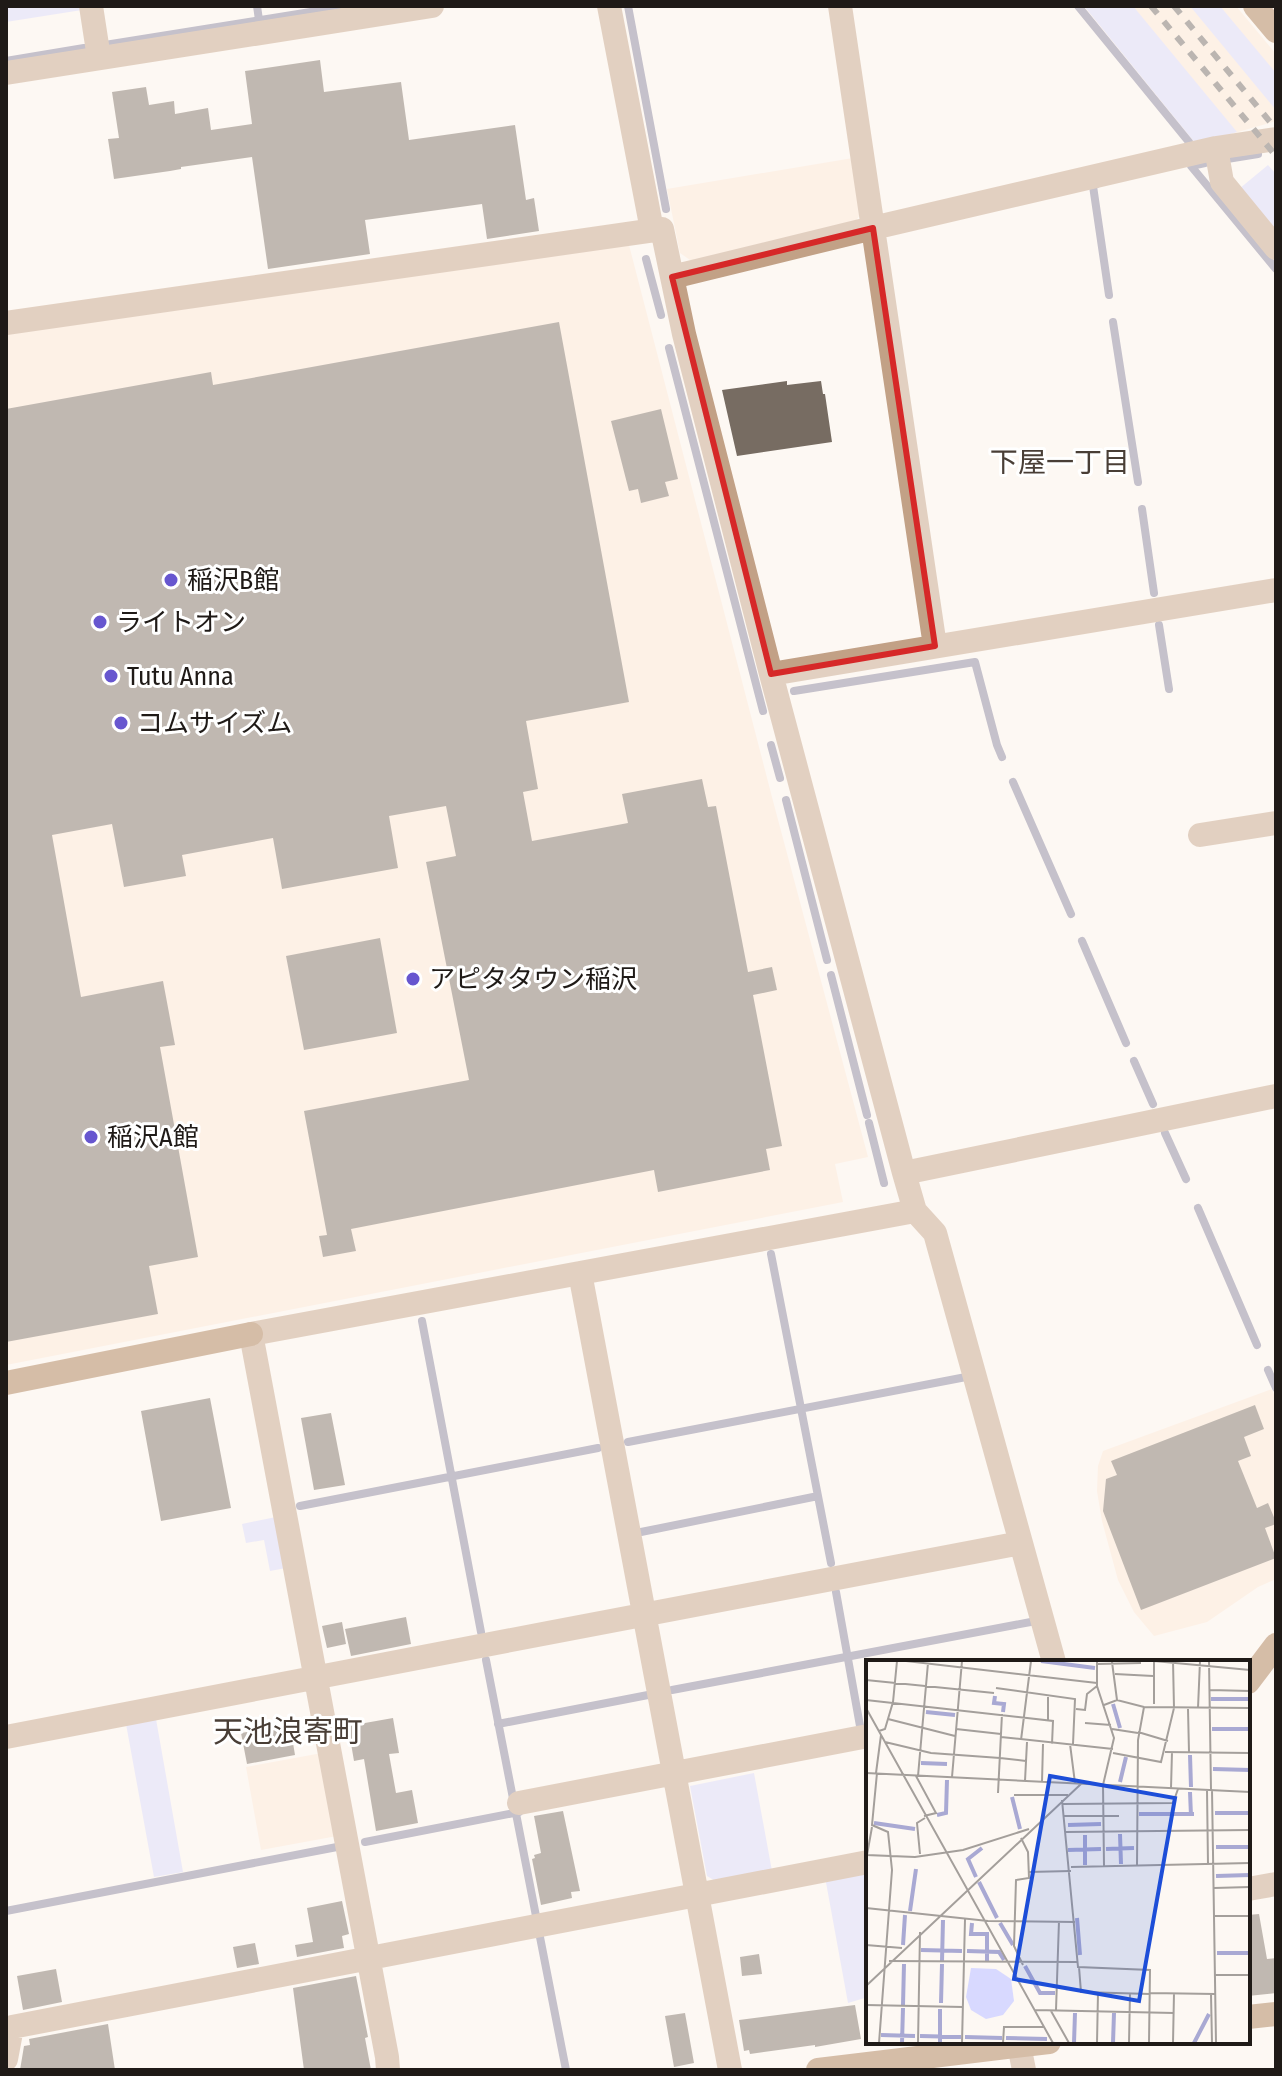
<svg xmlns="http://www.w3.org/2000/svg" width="1282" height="2076" font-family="'Fira Sans Condensed','Noto Sans JP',sans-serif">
<rect width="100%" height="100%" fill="#fdf8f3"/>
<!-- built -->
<path fill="#fce8d8" d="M1084 6H1236L1276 54V121L1196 144Z
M853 158 862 212 855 222 693 262 680 253 667 189Z
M629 245 773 801 868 1157 835 1164 843 1202 6 1365V334Z
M1272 1389 1276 1399V1579L1258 1587 1207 1622 1154 1636 1134 1612 1118 1580 1102 1521 1097 1491 1098 1466 1103 1451Z
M322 1753 337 1836 261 1850 246 1767Z"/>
<!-- green -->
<path fill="#d8d9ff" d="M6 6H81L82 10 6 22Z
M1084 6H1133L1237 132 1196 144Z
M1190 6H1220L1276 73V110Z
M1268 165 1276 174V234L1239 189Z
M276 1517 286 1568 270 1571 264 1540 246 1543 242 1524Z
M156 1719 183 1872 154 1877 126 1724Z
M754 1773 772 1871 717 1882 707 1876 690 1786Z
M868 1868V1997L848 2003 825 1877Z"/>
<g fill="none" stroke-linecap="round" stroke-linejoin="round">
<!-- stream -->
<path stroke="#807e9b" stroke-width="8" d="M257 6 259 20
M628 6 666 209
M1078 6 1189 142
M105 45 348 6
M6 61 84 48
M1227 159 1258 154
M1205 163 1191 166 1276 269
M1097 184 1093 186 1109 295
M646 259 661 315
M1113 322 1138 482
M669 348 763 711
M1142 509 1154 593
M1159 625 1169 689
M794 691 975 662 997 745 1002 757
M771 745 780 778
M1013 782 1071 914
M786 800 827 960
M1082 941 1126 1043
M831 975 867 1115
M1134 1061 1153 1104
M869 1123 884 1183
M1165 1133 1186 1179
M1198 1208 1257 1345
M771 1254 831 1563
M422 1321 481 1632
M1268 1370 1276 1388
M628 1442 966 1377
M300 1506 598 1448
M641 1532 818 1496
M836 1592 860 1726
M486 1660 536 1916
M672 1690 1036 1621
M498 1724 648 1695
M365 1842 519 1812
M6 1911 337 1847
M539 1932 566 2070"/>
</g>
<!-- building -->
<path fill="#776c62" d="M320 60 324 92 401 82 409 140 515 125 526 200 534 198 539 231 487 239 482 204 365 220 370 254 268 269 252 157 181 167V169L170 171 114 179 108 139 119 138 112 92 146 87 149 105 174 101 175 114 208 108 211 130 252 124 245 71Z
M559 322 629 702 526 721 538 789 523 792 532 841 628 823 622 794 702 779 708 807 716 806 748 972 772 967 777 990 753 995 782 1146 766 1149 770 1170 658 1192 654 1170 351 1229 356 1251 323 1257 319 1236 327 1235 304 1111 469 1080 426 862 456 856 446 806 389 816 398 868 282 889 273 838 182 855 186 876 124 887 112 824 52 835 81 997 163 981 175 1045 160 1047 198 1257 149 1266 158 1314 6 1342V409L211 372 213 385Z
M787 381V385L821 381 823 394H825L832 442 737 456 722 390Z
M661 409 678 479 665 482 669 496 641 503 638 489 629 491 611 421Z
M380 938 397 1033 304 1050 286 956Z
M210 1398 231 1508 161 1521 141 1411Z
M1255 1405 1264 1429 1244 1437 1251 1456 1238 1461 1257 1508 1268 1503 1276 1522V1524L1265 1528 1276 1558 1141 1610 1103 1511 1106 1479 1117 1475 1111 1461Z
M331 1413 345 1485 314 1490 301 1418Z
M406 1617 411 1644 351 1656 345 1629Z
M342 1622 346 1644 327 1648 322 1626Z
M393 1718 399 1753 389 1754 396 1793 412 1790 418 1823 376 1831 364 1759 354 1761 348 1726Z
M290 1725 295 1755 247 1764 241 1733Z
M563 1811 580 1891 571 1892 572 1898 541 1905 532 1859 535 1858 534 1855 541 1853 534 1816Z
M342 1901 349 1934 342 1936 344 1948 297 1957 295 1945 313 1942 307 1908Z
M1259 1914 1267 1959 1276 1958V1993L1248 1996V1915Z
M255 1943 259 1964 237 1968 233 1947Z
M759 1954 762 1974 742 1976 740 1957Z
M56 1969 62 2002 23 2010 17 1976Z
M356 1976 368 2037 365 2038 371 2070H304L293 1988Z
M855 2005 861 2039 815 2047V2045L750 2054 749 2050 744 2051 739 2020Z
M685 2013 694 2063 674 2067 665 2016Z
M108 2024 115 2070H20L24 2046 30 2045 29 2039Z"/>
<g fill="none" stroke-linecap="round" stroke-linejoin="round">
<!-- street -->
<path stroke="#c2a186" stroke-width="24" d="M91 6 99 58
M609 6 652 230
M840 6 935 646
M6 73 432 6
M1216 148 1222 182 1276 248
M672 277 873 228 1216 148 1276 139
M6 323 662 229 684 334 771 674 904 1173 915 1211 935 1233 1054 1662
M771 674 1276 590
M1200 835 1276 823
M904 1173 1276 1096
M580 1273 730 2070
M6 1737C345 1673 682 1606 1021 1543
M519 1803 868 1736
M1248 1889 1276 1884
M1019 2045 1024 2070
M6 2059 12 2027 868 1862
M388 2070 387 2057 251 1334 915 1211"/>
<!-- secondary -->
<path stroke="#a5764d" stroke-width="24" d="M1255 6 1276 31
M6 1383 251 1334
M1248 1682 1276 1645
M1248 2017 1276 2014
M818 2070 1049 2042"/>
<!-- rail -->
<path stroke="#6a6562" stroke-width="6" stroke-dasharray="10 10" stroke-linecap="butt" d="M1151 6 1276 156
M1174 6 1276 129"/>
</g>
<!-- marked area -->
<path d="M0 0H1282V2076H0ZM873 228 935 646 771 674 672 277Z" fill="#fdf8f3" fill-opacity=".55" fill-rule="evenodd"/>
<path fill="none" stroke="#d62828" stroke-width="6" stroke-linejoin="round" d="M873 228 935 646 771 674 672 277Z"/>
<!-- markers -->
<g fill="#6756cf" stroke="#fff" stroke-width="3">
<circle cx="171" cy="580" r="8"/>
<circle cx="100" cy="622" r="8"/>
<circle cx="111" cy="676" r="8"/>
<circle cx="121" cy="723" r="8"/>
<circle cx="413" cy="979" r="8"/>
<circle cx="91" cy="1137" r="8"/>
</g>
<g text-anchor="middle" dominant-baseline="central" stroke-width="6" stroke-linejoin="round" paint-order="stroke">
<!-- poi labels -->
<g font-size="26" fill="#1f1a17" stroke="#fff" text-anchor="start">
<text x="187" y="580">稲沢B館</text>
<text x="116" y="622">ライトオン</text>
<text x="127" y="676">Tutu Anna</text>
<text x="137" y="723">コムサイズム</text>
<text x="429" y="979">アピタタウン稲沢</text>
<text x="107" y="1137">稲沢A館</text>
</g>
<!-- neighbourhood labels -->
<g font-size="28" fill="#493e36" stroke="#fff">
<text x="1060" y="462">下屋一丁目</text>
</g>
<!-- quarter labels -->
<g font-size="30" fill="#493e36" stroke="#fff">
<text x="288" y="1732">天池浪寄町</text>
</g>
</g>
<!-- overview -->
<g transform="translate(866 1660)">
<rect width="384" height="384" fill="#fdf8f3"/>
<path d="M105 308 130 309 145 319 148 341 137 355 120 359 105 350 100 337Z" fill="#d8d9ff"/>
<path fill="none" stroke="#a9a9d3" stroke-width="4" d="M175 1 229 8M129 36 128 43 138 44 137 52M345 39H384M247 44 254 68M60 52 89 55M346 69H384M324 95 325 127M55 103 81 104M347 109 384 110M254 122 260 97M324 132 325 156M146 137 154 169M349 153H384M273 154H328M71 155 80 153 81 120M8 163 49 169M202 165 235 164M254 174 255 204M219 175V205M350 187H384M240 189 268 188M202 190 235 189M350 216 384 215M110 217 102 199 116 188M113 222 131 258M44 251 50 209M211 258 214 295M106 263 105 274H121V301M134 263 147 285M37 285 39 255M55 290 96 291M101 291 133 292 138 300M351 293H384M76 301 77 260M159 306 174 333H189M75 343 76 304M37 345 38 304M15 375 49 376M54 376 95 377M99 377 136 378M140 378 181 379M36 383 37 348M74 383V349M208 383 209 353M247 383 248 353M328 383 343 354"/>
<path fill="none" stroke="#a49f9b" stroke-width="2" d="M40 1 231 23M231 1V26L248 78 237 125 238 206M288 1 384 10M343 1 345 130M246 2 251 40M231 4 275 3M249 14 287 16M0 20 128 33M130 28 209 39 207 84M344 30 384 31M182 35V60M0 40 187 61 186 84M288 44V2M238 45 251 40 278 47 384 48M0 48 187 383M332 48 334 1M210 49 219 50 221 34 231 26M322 49 323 92M22 59 89 76M219 63 245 65M90 69 135 74M246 69 272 73M13 71 19 69 27 42 31 1M272 72 302 81M135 77 247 89M155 80 165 1M19 82 65 93 134 98M204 84 209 123M299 92 384 93M247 93 295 102 308 48 307 1M134 98 160 101M0 113 384 132M10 113 15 75M11 113 6 165 22 172 26 210 13 383M50 116 70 153 58 156M52 116 62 3M86 117 96 1M159 121 161 82M176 122 177 84M305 128 306 92M341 130 342 205M346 130 350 383M132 133 136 54M148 135H202M196 140 212 307 284 310 283 383M197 144 307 143 312 129M198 156H253M6 167 1 195 49 197 97 190 163 169M200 172 384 170M155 178 162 192 163 218 150 220 148 286 157 305M54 194 51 163 59 158M271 206 272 80 278 47M205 207 384 203M162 212 205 211M348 228 384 227M0 248 122 261 209 262M348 256H384M0 285 36 288M23 301 212 302M213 307 215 332 284 334M349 315H384M0 326 215 124M284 333 349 334M345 334 346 383M0 345 97 347M169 350 308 353M190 350 193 261M185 351 203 383M52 383 54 272M96 383 99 259M137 383 138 367H178M231 383 232 333M263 383 264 333M307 383 308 333"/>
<path fill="#1d4ed8" fill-opacity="0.15" stroke="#1d4ed8" stroke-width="4" d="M184 116 309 138 273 341 148 319Z"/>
<rect width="384" height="384" fill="none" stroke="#1f1a17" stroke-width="4"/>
</g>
<!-- border -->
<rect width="1282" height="2076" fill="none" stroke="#1f1a17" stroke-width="16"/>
</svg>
